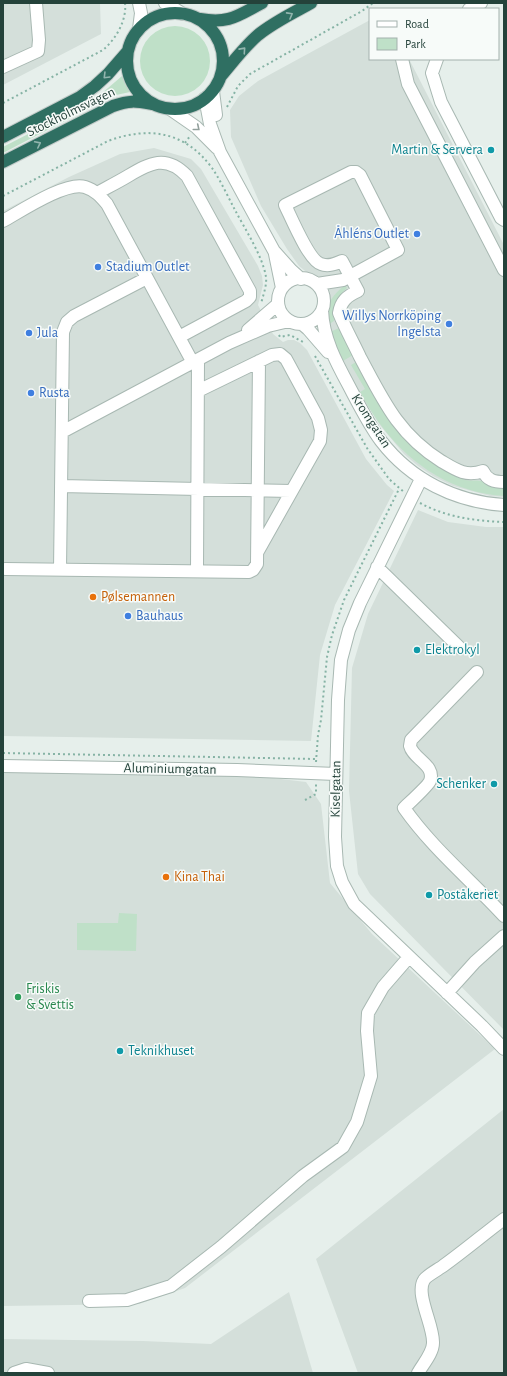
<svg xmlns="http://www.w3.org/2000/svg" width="507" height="1376" font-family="'Alegreya Sans',sans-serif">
<rect width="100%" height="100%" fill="#e6efeb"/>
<!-- built -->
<path fill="#d4dfda" d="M3 3H100L101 34 3 85Z
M370 20V59H409L504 245V497L490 496 453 486 433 476 418 466 404 454 379 424 359 392 333 342 326 314 327 305 330 298 320 277 310 275 299 266 287 249 261 206 231 137 230 110 239 96 258 81Z
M154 148 191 159 201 169 258 266 262 276 263 285 258 305 273 334 283 342 288 340H294L300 343 307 350 366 459 387 485 394 491 335 605 320 655 311 741 3 736V211L69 177 120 154Z
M418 510 448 522 486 527H504V1030L370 894 358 874 349 791 352 668 368 614Z
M3 772 256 776 306 782 321 804 330 883 372 934 495 1049 185 1288 139 1304 3 1306Z
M504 1109V1373H358L316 1259Z
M289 1292 313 1373H3V1339L143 1341 211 1344Z"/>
<!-- green -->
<path fill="#bfe0c8" d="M140 61a35 35 0 1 1 70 0a35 35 0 1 1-70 0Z
M122 76 126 86 130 92 116 95 97 104 3 153V147L94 100Z
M345 285 347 288C336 298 333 307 334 321L328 325C326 305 329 298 345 285Z
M339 328 353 355 343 361 330 332Z
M356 362C379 407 404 452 451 473 456 475 461 478 465 480 470 481 476 480 481 481 488 483 496 486 504 488V496C455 493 413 467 383 428 374 417 367 404 360 392L365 389 351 365Z
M119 913 137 914 136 951 77 950V923H118Z"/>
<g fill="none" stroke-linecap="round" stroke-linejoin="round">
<!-- minor casing -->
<g stroke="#a8b8b2" stroke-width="14">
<path id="minor" d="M165 3 183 14
M469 9 481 3
M139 29 141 13 139 3
M402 59 408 84 504 270
M437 59 432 73 441 102 501 218 504 220
M3 67 38 51 39 40 36 3
M213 91 216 115
M205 98 210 124 220 152 274 251 291 270 301 279
M170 109 196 127 217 148
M97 193C108 187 118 182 128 176 150 163 166 154 187 176L250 291V297L246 301 179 337
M3 221C21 211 66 181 85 187 95 190 101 197 107 204L193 363
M275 254 282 288
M278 301a23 23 0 1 1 46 0a23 23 0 1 1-46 0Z
M317 284 343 280 398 250 360 175 356 172H351L285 205C291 217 309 261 321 264 328 267 335 264 342 261L358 291C347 296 341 301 339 313 345 328 353 342 360 357 383 400 398 434 441 461 456 470 466 477 483 471 487 480 494 482 504 482
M322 310C323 338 336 362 349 386 359 405 369 425 381 441 411 480 456 502 504 505
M302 324 308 329 328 352
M248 330 278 304
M198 391 272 355 280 354 286 359 318 418 321 430 320 441 258 551
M62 432 229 343 268 326 289 321
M421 479 360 603 349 630 341 660 338 700 335 837 337 866 342 882 354 904 482 1026 504 1049
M61 486 291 491
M377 567 460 648
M5 569 249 572 253 570 257 564 259 361
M60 570 63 332 67 322 74 316 147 278
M197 571 198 360
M477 672 411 740C411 740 410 746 410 746 413 759 436 765 430 781 428 786 409 803 404 808 432 848 471 880 504 916
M3 766 237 770 336 774
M447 993 475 962 504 936
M89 1301 127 1300 171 1286 221 1247 303 1176 343 1147 357 1122 371 1076 367 1031 368 1013 383 987 409 957
M14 1373 26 1369 48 1373
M418 1373C423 1364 433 1353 433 1343 434 1326 415 1294 424 1280 426 1276 439 1269 443 1266 464 1251 484 1234 504 1219"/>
</g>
<!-- highway casing -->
<g stroke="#c2cac8" stroke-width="14">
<path id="highway" d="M127 61a48 48 0 1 1 96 0a48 48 0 1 1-96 0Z
M200 19C229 24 237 16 262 3
M221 76C233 62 244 47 258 35 274 22 293 13 311 3
M3 137 80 97 95 86 108 74 128 51
M3 162 113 106C130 100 135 101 152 104"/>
</g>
<!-- path -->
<path stroke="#86b3a5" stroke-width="2" stroke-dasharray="2 3" stroke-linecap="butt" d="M3 103 103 50C116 39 127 20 125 3
M227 107 238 86 250 74 362 11 373 3
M185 143 190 136
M3 196 108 141C148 126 185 131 212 168 221 181 228 197 235 210 245 229 263 257 266 277 267 286 263 295 261 304
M279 335 280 337 290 335 303 342
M315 356 367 448 389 479 404 492
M420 503C446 517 475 521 504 522
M3 753 316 759
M316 762 318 735 321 720 327 657 332 635 344 600 399 489
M305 800 316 794V784"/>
<!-- minor -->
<use href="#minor" stroke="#fff" stroke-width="12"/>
<!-- highway -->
<use href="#highway" stroke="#2f6f62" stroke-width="12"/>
</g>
<!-- one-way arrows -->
<defs><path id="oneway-chevron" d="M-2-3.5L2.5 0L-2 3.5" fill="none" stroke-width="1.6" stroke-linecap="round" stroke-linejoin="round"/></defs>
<g stroke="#93b5ae">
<use href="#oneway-chevron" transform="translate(290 15) rotate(-29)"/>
<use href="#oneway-chevron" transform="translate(243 50) rotate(-48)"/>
<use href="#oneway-chevron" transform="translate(106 76) rotate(135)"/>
<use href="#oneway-chevron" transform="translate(38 144) rotate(-27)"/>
</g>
<use stroke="#92a09c" href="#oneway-chevron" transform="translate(197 128) rotate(39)"/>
<!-- markers -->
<g fill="#0f9aa8" stroke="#f7fbf9" stroke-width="1.5">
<circle cx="491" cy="150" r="4"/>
<circle cx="417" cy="650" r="4"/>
<circle cx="494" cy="784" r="4"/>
<circle cx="429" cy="895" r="4"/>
<circle cx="120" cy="1051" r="4"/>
</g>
<g fill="#3f7fe0" stroke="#f7fbf9" stroke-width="1.5">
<circle cx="417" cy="234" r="4"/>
<circle cx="98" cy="267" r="4"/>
<circle cx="449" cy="324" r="4"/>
<circle cx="29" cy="333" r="4"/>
<circle cx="31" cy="393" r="4"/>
<circle cx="128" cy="616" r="4"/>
</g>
<g fill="#e8710a" stroke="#f7fbf9" stroke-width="1.5">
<circle cx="93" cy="597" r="4"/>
<circle cx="166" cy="877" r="4"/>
</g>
<circle fill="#2e9e5b" stroke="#f7fbf9" stroke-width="1.5" cx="18" cy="997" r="4"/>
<g text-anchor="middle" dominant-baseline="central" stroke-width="3" stroke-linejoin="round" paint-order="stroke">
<!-- street labels -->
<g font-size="14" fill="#24423a" stroke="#f7fbf9">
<text transform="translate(71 112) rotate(-26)">Stockholmsvägen</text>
<text transform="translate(371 421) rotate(57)">Kromgatan</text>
<text transform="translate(170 769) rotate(1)">Aluminiumgatan</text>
<text transform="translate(336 789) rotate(-89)">Kiselgatan</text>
</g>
<!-- culture labels -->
<g font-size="14" fill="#0d838f" stroke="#f7fbf9" text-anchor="start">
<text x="483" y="150" text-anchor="end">Martin &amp; Servera</text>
<text x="425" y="650">Elektrokyl</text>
<text x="486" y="784" text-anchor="end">Schenker</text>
<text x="437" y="895">Poståkeriet</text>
<text x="128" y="1051">Teknikhuset</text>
</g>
<!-- shop labels -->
<g font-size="14" fill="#366cbe" stroke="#f7fbf9" text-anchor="start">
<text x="409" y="234" text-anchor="end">Åhléns Outlet</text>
<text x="106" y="267">Stadium Outlet</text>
<text x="441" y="316" text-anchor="end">Willys Norrköping<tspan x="441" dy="16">Ingelsta</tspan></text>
<text x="37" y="333">Jula</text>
<text x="39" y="393">Rusta</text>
<text x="136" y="616">Bauhaus</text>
</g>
<!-- food labels -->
<g font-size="14" fill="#c56008" stroke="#f7fbf9" text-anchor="start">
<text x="101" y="597">Pølsemannen</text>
<text x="174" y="877">Kina Thai</text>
</g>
<!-- leisure labels -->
<g font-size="14" fill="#27864d" stroke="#f7fbf9" text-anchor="start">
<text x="26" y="989">Friskis<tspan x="26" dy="16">&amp; Svettis</tspan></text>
</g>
</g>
<!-- border -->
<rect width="507" height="1376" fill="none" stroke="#24423a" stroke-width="8"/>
<!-- legend -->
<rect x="369" y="8" width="130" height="52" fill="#f7fbf9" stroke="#a3b1ad"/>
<rect x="377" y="21" width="20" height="6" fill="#ffffff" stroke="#a3b1ad"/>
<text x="405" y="28" font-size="12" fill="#24423a">Road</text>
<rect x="377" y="38" width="20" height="12" fill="#bfe0c8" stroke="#a3b1ad"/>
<text x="405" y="48" font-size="12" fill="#24423a">Park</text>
</svg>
